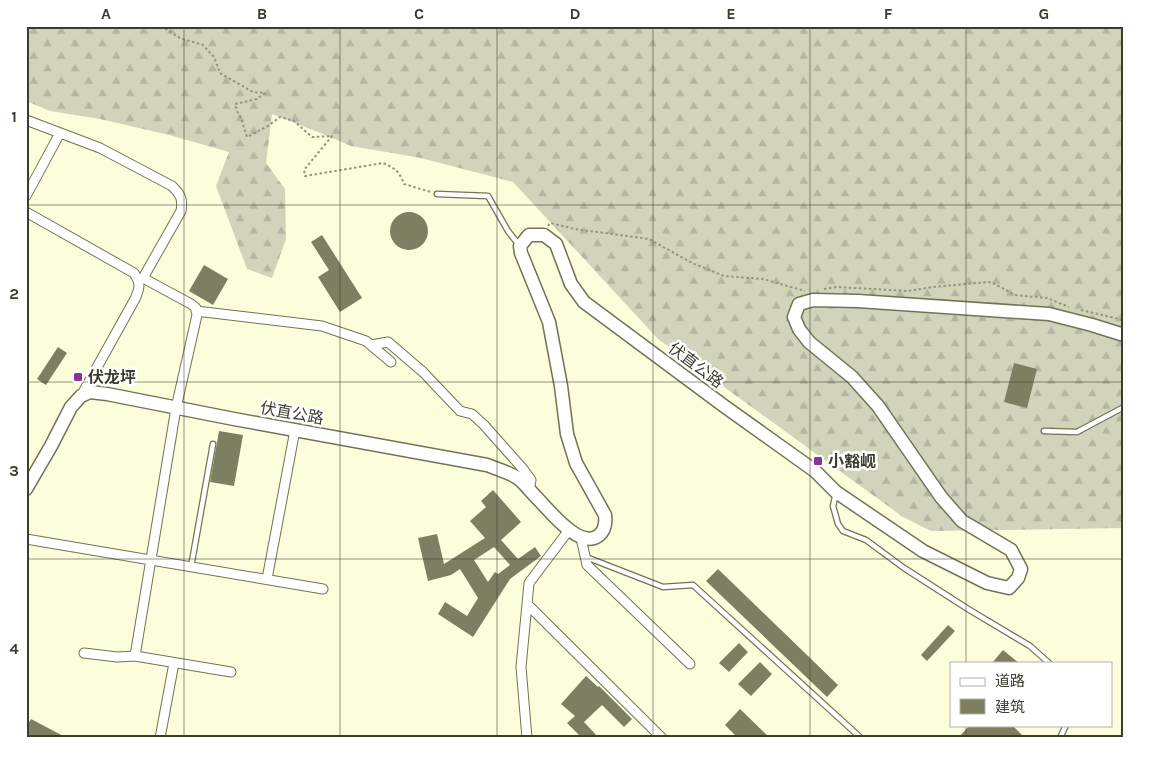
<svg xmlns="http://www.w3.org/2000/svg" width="1150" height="764" font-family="Karla,'Noto Sans SC',sans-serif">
<defs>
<pattern id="forest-firs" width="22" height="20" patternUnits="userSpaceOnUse" patternTransform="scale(1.25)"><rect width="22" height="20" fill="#d2d3bb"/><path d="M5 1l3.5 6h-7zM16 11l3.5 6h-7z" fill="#b5b6a1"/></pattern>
</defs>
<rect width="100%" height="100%" fill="#fcfedb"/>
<!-- forest -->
<path fill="url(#forest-firs)" d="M26 26H1124V528L931 531 903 517 658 339 513 182 421 158 351 146 318 132 272 114 266 163 285 189 286 239 272 278 247 269 216 186 229 152 169 135 100 119 50 111 26 101Z"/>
<!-- building -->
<path fill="#7e7f61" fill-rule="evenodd" d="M390 231a19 19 0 1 1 38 0a19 19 0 1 1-38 0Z
M322 235 362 298 340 312 318 277 329 270 311 242Z
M204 265 228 279 213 305 189 291Z
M58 347 67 353 46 385 37 379Z
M1014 363 1037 369 1027 408 1004 402Z
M219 431 243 435 234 486 210 482Z
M493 490 521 522 501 540 518 559 535 547 541 556 510 579 473 637 438 614 445 602 467 616 478 598 460 569 451 575 428 581 418 538 437 534 444 564 485 538 470 521 486 507 481 501ZM494 547 510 565 498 574 495 572 488 582 474 560Z
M718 569 838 685 827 697 706 581Z
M948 625 955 631 927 661 921 655Z
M739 643 748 652 729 672 719 663Z
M1003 650 1019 663H992Z
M760 662 772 674 751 696 738 684Z
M586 676 598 687 599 686 632 719 624 727 602 705 584 722 599 738H582L567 723 575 716 561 704Z
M740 709 770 738H738L725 725Z
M31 719 67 738H35L26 733V727Z
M970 725H1012L1025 738H958Z"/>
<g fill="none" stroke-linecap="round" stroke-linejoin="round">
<!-- lane casing -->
<g stroke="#727355" stroke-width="7">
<path id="lane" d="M437 194 488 196 508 231 519 245
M1044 431 1077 432 1124 407
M836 493 833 506 838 524 843 531 866 540 904 568 968 609 1030 646 1049 663
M586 557 663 587 693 585 861 738
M191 567 213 444
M1060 738 1066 725"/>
</g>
<!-- street casing -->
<g stroke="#727355" stroke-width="11">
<path id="street" d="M26 120 100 148 172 186C181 195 183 199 181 211L143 278
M26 196 60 133
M26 212 134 273C141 284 140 287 135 299L81 396
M138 280 143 278 191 304 196 308 197 315 176 408 135 656 231 672
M196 311 322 326 366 341 391 362
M371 345 388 342 423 372 460 411 472 414 484 425 523 469 531 480 529 490
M581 538 587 565 690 664
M26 539 323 589
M267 579 295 430
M527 604 662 738
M84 653 117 657 135 656
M160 738 174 663
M527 738 521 667 529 583 569 530"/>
</g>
<!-- secondary casing -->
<g stroke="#727355" stroke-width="15">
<path id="secondary" d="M26 489 51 446 71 407 81 396 90 392 107 394 234 419 487 465C497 469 511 473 519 479 526 485 531 492 538 499 550 511 579 549 598 536 605 531 606 523 605 515L576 463 567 434 561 386 549 322 521 253 520 246 529 235H544L556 244 571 284 584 302 724 406 815 471 836 492 923 551 987 583 1009 588 1018 578 1021 569 1011 550 962 521 941 497 878 406 852 377 809 342 799 329 794 317 799 304 813 300 858 301 1049 314 1092 325 1124 335"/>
</g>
<!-- path -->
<path stroke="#93947d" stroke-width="2" stroke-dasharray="2.5 2.5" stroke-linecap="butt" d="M161 26 180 38 203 45 214 57 220 73 253 92 265 93 257 99 235 104 237 111 241 118 247 137 268 126 280 117 294 121 312 137 332 136 304 170 305 176 383 163C396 169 399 171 404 184L431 192
M548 226 550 223 580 230 598 232 649 239 692 263 724 276 763 279 805 291
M824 289 837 287 908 291 933 287 988 282 993 283 1015 295 1047 298 1069 307
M1081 310 1119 319 1124 321"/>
<!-- lane -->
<use href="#lane" stroke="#fff" stroke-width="4.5"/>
<!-- street -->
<use href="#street" stroke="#fff" stroke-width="9"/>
<!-- secondary -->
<use href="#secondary" stroke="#fff" stroke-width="12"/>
</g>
<!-- grid -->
<path fill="none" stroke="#3c3c2f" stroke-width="1" stroke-opacity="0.55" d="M184 26V738M340 26V738M497 26V738M653 26V738M810 26V738M966 26V663M26 205H1124M26 382H1124M26 559H1124M966 725V738"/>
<!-- markers -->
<g fill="#8f3099" stroke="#fff" stroke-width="2">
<rect x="73" y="372" width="10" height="10" rx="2.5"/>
<rect x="813" y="456" width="10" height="10" rx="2.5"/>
</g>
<g text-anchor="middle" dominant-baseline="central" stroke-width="5" stroke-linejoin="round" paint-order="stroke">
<!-- street labels -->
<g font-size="16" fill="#3c3c2f" stroke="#fff">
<text transform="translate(696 365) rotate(37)">伏直公路</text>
<text transform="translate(292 413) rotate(10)">伏直公路</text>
</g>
<!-- poi labels -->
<g font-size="16" font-weight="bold" fill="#3c3c2f" stroke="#fff" text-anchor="start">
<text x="88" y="377">伏龙坪</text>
<text x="828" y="461">小豁岘</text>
</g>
</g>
<!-- border -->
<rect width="1150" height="764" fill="none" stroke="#ffffff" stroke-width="55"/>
<!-- legend -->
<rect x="950" y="662" width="162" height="65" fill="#ffffff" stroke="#b1b1ac"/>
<rect x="960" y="678" width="25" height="8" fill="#ffffff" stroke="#b1b1ac"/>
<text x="995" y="686" font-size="15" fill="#3c3c2f">道路</text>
<rect x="960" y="699" width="25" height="15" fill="#7e7f61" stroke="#b1b1ac"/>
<text x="995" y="712" font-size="15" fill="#3c3c2f">建筑</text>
<rect x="28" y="28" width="1094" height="708" fill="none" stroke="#3c3c2f" stroke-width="2"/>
<g font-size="16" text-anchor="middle" font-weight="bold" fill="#3c3c2f">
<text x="106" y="19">A</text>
<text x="262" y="19">B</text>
<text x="419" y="19">C</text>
<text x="575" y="19">D</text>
<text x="731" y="19">E</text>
<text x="888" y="19">F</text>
<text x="1044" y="19">G</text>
<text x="14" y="122">1</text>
<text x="14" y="299">2</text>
<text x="14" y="476">3</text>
<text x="14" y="654">4</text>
</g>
</svg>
